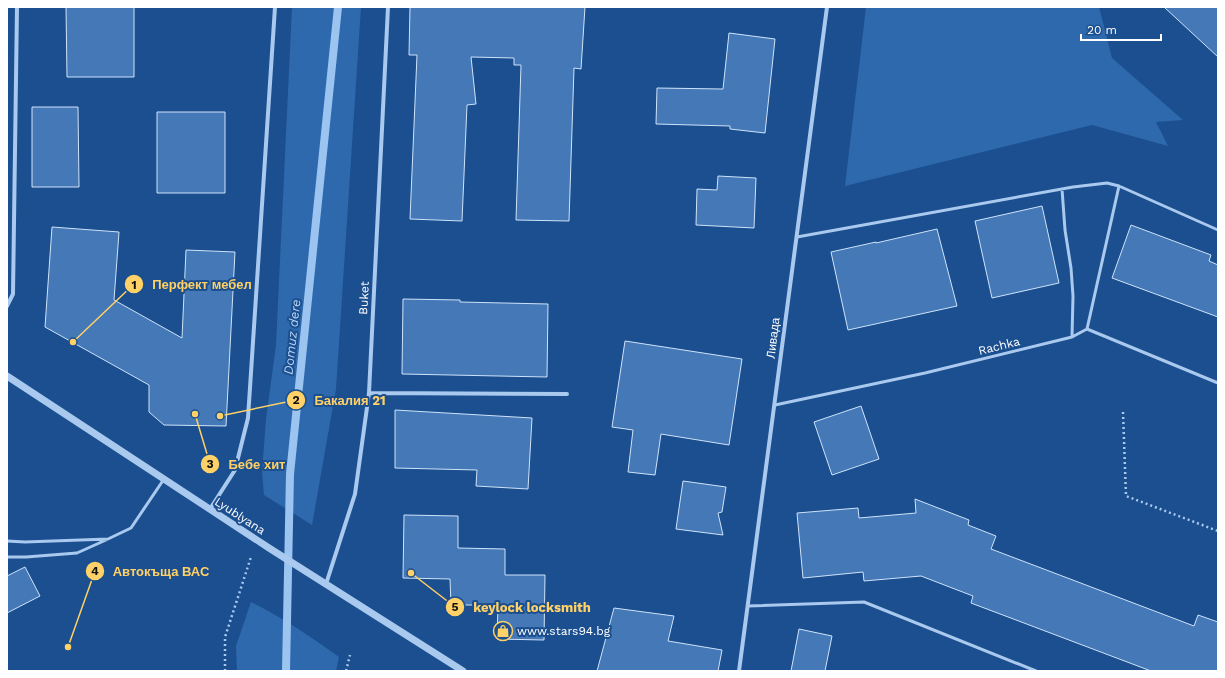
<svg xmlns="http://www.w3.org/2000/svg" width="1225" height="678" font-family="'Work Sans',sans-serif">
<rect width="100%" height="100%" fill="#1b4f8f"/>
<!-- green -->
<path fill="#2e69ad" d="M292 7H361L336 389 312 525 264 495 262 472 266 419 276 345Z
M866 7H1099L1112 58 1183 120 1156 122 1168 146 1092 125 845 186Z
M251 602C282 617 311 637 339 657L336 671H237L236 646Z"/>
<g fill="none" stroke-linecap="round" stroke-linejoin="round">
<!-- stream -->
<path stroke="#9cc4f0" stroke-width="8" d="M286 671 290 474 338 7"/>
</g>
<!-- building -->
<path fill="#4478b7" stroke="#cfe3fa" d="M66 7H134V77H67Z
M410 7H585L581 69 574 68 569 221 516 220 521 65H514V58L471 57 476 104 467 105 462 221 410 219 417 55H409Z
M1164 7H1218V57Z
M729 33 775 39 765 133 730 129V126L656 124 657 88 723 89Z
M32 107H78L79 187H32Z
M157 112H225V193H157Z
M718 176 756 178 754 228 696 225 697 189 717 190Z
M1042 206 1059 283 992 298 975 221Z
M1131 225 1211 255 1209 261 1218 265V317L1112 278Z
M52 227 119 232 114 300 182 338 186 250 235 252 226 426 164 425 149 412V385L45 327Z
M937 229 957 306 848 330 831 252 876 242V243Z
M403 299 460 300V302L548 304 547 377 402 374Z
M625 341 742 359 729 445 661 434 655 475 628 472 633 430 612 427Z
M861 406 879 459 832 475 814 422Z
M395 410 532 418 528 489 476 486 477 470 395 468Z
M683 481 726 487 722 512 718 513 723 535 676 529Z
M915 499 969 520 968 525 996 536 991 549 1194 626 1198 615 1218 622V671H1151L971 603 973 596 921 576 864 581 863 572 803 578 797 513 858 508 859 518 916 513Z
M404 515 458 516V548L505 549V575H545L544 640 497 639 498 605H451L450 579 403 578Z
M25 567 40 596 7 613V576Z
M614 608 674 616 668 641 722 650 718 671H597Z
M799 629 832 636 825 671H791Z"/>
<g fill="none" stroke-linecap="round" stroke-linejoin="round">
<!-- path -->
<path stroke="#a9c9ee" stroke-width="2.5" stroke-dasharray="2 3" stroke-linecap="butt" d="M1123 412 1126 496 1218 531
M225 671V637L251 557
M346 671 350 655"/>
<!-- service -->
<path stroke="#a9c9ee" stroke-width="3" d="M1062 189 1065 230 1071 268 1073 296 1072 337
M797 237 1073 187 1107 183 1119 186 1218 230
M1087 329 1119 186
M775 405 925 373 1072 337 1087 329 1218 383
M7 541 25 542 108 539 131 528 164 479
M7 557H26L77 553 106 540
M748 606 864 602 1036 671"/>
<!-- minor -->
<path stroke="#a9c9ee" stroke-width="4" d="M7 306 13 294 17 7
M369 393 567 394
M210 509 235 470 248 418 275 7
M326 584 355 494 369 393 388 7
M739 671 827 7"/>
<!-- tertiary -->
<path stroke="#a9c9ee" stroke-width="7" d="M7 376 269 548 463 671"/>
</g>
<!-- icons -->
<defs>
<g id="shop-ring" transform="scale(1)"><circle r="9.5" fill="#1b4f8f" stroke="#ffd166" stroke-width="1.5"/><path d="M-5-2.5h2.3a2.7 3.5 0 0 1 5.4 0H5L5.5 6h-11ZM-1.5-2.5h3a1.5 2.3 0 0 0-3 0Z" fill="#ffd166"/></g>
</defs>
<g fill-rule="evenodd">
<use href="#shop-ring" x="503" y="631"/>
</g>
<g text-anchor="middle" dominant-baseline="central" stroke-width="4" stroke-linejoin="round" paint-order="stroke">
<!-- street labels -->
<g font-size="12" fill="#fff" stroke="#1b4f8f">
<text transform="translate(364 298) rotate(-87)">Buket</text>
<text transform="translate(773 338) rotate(-83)">Ливада</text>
<text transform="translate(999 346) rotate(-14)">Rachka</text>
<text transform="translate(240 516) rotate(33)">Lyublyana</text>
</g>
<!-- poi labels -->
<g font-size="12" fill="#fff" stroke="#1b4f8f" text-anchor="start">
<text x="517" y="631">www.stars94.bg</text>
</g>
<!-- water labels -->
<g font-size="13" font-style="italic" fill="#b5d3f5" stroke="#1b4f8f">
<text transform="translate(292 337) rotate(-84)">Domuz dere</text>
</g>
</g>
<!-- callouts -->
<path fill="none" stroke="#ffd166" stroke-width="1.5" d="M73 342L134 284M220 416L296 400M195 414L210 464M68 647L95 571M411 573L455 607"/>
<g fill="#ffd166" stroke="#1b4f8f" stroke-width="1.5">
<circle cx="73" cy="342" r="4"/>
<circle cx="220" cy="416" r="4"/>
<circle cx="195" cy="414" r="4"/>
<circle cx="68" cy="647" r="4"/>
<circle cx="411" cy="573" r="4"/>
<circle cx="134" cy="284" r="10"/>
<circle cx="296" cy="400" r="10"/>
<circle cx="210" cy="464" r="10"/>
<circle cx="95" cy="571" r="10"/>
<circle cx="455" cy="607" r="10"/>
</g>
<g font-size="12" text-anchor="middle" font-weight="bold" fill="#111">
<text x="134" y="289">1</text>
<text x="296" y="404">2</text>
<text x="210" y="468">3</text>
<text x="95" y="575">4</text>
<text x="455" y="611">5</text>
</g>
<g font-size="13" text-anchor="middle" font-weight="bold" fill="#ffd166" stroke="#1b4f8f" stroke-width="4" stroke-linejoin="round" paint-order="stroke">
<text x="202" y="289">Перфект мебел</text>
<text x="350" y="405">Бакалия 21</text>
<text x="257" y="469">Бебе хит</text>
<text x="161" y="576">Автокъща ВАС</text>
<text x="532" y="612">keylock locksmith</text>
</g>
<!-- border -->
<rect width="1225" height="678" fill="none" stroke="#ffffff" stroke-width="16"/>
<!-- scale -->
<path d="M1081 34v6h80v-6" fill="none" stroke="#ffffff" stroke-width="2"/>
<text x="1087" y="34" font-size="12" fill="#ffffff" stroke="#1b4f8f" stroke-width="3" paint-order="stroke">20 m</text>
</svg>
